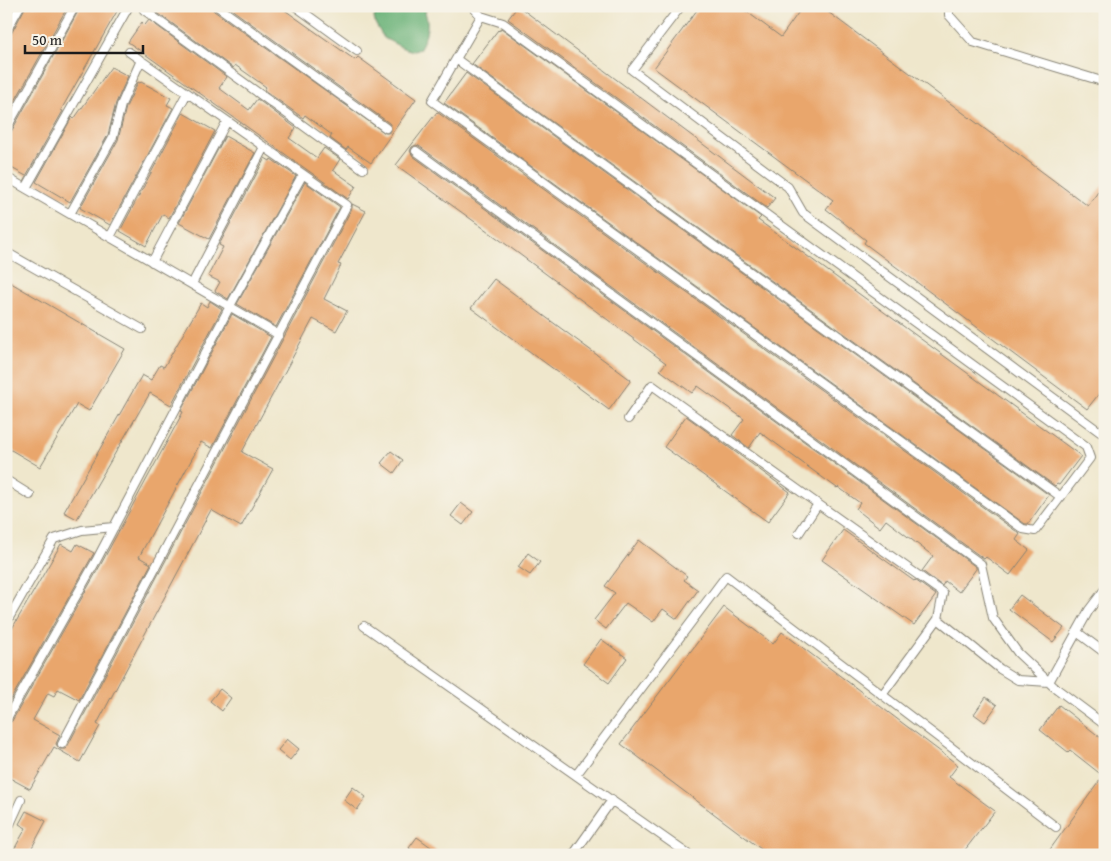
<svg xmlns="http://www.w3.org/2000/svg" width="1111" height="861" font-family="'Gentium Book Plus',serif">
<rect width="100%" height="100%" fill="#f7f3e8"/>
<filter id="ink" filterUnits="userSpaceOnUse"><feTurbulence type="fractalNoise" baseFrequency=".02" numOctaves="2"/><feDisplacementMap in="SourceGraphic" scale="10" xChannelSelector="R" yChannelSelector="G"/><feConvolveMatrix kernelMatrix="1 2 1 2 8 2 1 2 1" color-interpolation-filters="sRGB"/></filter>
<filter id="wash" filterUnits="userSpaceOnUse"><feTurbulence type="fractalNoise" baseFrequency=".0096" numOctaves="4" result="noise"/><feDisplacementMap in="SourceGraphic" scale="20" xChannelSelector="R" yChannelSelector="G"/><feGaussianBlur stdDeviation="1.12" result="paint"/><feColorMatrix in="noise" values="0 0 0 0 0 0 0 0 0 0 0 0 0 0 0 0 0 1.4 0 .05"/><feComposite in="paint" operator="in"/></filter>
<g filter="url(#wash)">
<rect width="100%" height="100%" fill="#efe7cc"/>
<!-- forest -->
<path fill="#6cb379" stroke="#44684a" d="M380 6H428L425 12C430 27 426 34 420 49L414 51 403 48 384 38 376 25 374 18 376 11Z"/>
<g id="blocks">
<!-- building -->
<path fill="#e9a66c" d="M26 6H68L6 117V37L11 34Z
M81 6H120L61 110 63 111 26 176 6 165V135L11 132Z
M159 6H211L214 11 385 133H388L391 131V126L389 123 227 6H279L355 60 358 57 416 99 371 163 348 147 346 150 330 138 332 135 305 115 303 118 264 90 266 87 235 65 233 68 155 11Z
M518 6 775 198 767 208 508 19Z
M700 6H739L781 37 803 6H820L1088 206 1105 182V386L1087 409 864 243 866 240 826 209 833 200 654 68Z
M149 20 227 77 219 88 249 110 257 99 296 128 289 138 317 158 324 148 340 159 333 170 356 186 348 199 128 42 142 22 145 25Z
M501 28 761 217 758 220 1081 456 1059 485 1057 484 1055 486 472 64 498 30 499 31Z
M111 67 128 76 116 103 108 135 70 202 36 182 72 117 74 119Z
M466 73 1049 495 1028 524H1025L444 103Z
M138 82 140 83 141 82 171 98 167 105 173 108 110 225 80 208 118 140 126 107Z
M437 112 1020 534 1016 540 1029 550 1010 575 986 557 984 559 419 146 416 145 412 147 410 151 413 156 976 567V569L959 592 945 581 942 586 922 571 933 556 886 520 880 528 856 509 860 503 838 487 837 488 760 432 749 448 732 435 744 419 698 386 692 393 660 370 666 363 507 245 396 165Z
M183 113 215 131 169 218 163 214 146 246 120 231Z
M225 136 255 153 209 239 179 223Z
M265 158 270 161 271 159 296 176 228 299 215 291 220 282 208 276 223 247 219 245Z
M305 182 340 207 276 327 237 304Z
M352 204 366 211 338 264 341 265 324 299 347 311 336 331 313 319 242 452 273 469 241 527 211 510 97 724 100 726 80 762 54 747 30 789 6 776V723H9L12 721 101 564 183 412 181 411 232 314 271 337 212 448 201 442 139 557 151 564 79 700 58 689 54 696 48 693 33 720 60 735 56 744 58 747 60 749H65L67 747 284 337 352 208Z
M494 279 631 380 609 410 471 308Z
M6 280 125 349 89 411 77 404 40 467 6 447Z
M210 301 222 309 171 405 150 393 77 519 64 512 142 375 151 380 160 365 164 367 201 303 207 307Z
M686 416 790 492 768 522 664 447Z
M391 451 403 460 394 473 381 463Z
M461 503 473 512 463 525 451 516Z
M843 530 914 581 915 580 936 595 914 625 822 560Z
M639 540 687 576 684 580 698 590 677 619 663 609 653 622 626 603 606 629 594 620 615 593 605 586Z
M61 544 73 551 77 544 94 553 6 708V639Z
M528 553 540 562 530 575 518 567Z
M1020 595 1064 628 1053 642 1009 609Z
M724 607 773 644 782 632 958 765 949 777 995 811 961 855H769L621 744Z
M601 639 627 658 609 683 583 664Z
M220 689 231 698 222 711 210 701Z
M986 697 997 705 985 722 974 714Z
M1059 705 1105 741V855H1046L1103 776 1070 750 1068 752 1040 730Z
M287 739 299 749 290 760 278 750Z
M353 787 366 797 357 810 344 800Z
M26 811 46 821 28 855H11L26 828 19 824Z
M417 837 442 855H418L409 848Z"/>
</g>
</g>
<g filter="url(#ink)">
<use href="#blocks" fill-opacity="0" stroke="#868274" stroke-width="1"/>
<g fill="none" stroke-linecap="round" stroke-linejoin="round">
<!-- lane casing -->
<g stroke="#868274" stroke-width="10">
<path id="lane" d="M147 6 144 10 363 169
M217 6 386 128
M295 6 357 51
M681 6 632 70 788 187 803 213 1100 432 1105 426
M949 6V15L973 42 1105 82
M481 16 456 59 1061 497
M6 31 20 6
M456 59 432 101 1023 529 1035 531 1090 458 1086 447 503 23 481 16 472 6
M6 129 75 6
M416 151 981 564 993 618 1018 653 1053 686 1105 725
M6 177 279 335
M26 188 129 6
M70 214 113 137 121 105 141 60
M110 237 187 93
M6 252 142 329
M152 262 227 121
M192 284 264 147
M628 419 652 385 818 504
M6 480 30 495
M799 533 818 504 943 593 938 619 1000 669 1018 680 1049 682 1089 610 1105 589
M6 623 54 539 82 530 114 527
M364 626 689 855
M1077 632 1105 653
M882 695 938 619
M7 718 96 561 230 306 303 174
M62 744 347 205 129 52
M576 775 726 576 1056 827
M6 833 21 800
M573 855 612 800"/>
</g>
<!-- lane -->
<use href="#lane" stroke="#fff" stroke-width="8"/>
</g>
</g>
<!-- margin -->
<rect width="1111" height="861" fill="none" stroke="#f7f3e8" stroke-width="25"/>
<!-- scale -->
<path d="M25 45v8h118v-8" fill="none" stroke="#1c1c1c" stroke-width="2.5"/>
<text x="32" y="45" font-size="15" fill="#1c1c1c" stroke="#f7f3e8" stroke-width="4" paint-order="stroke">50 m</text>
</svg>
